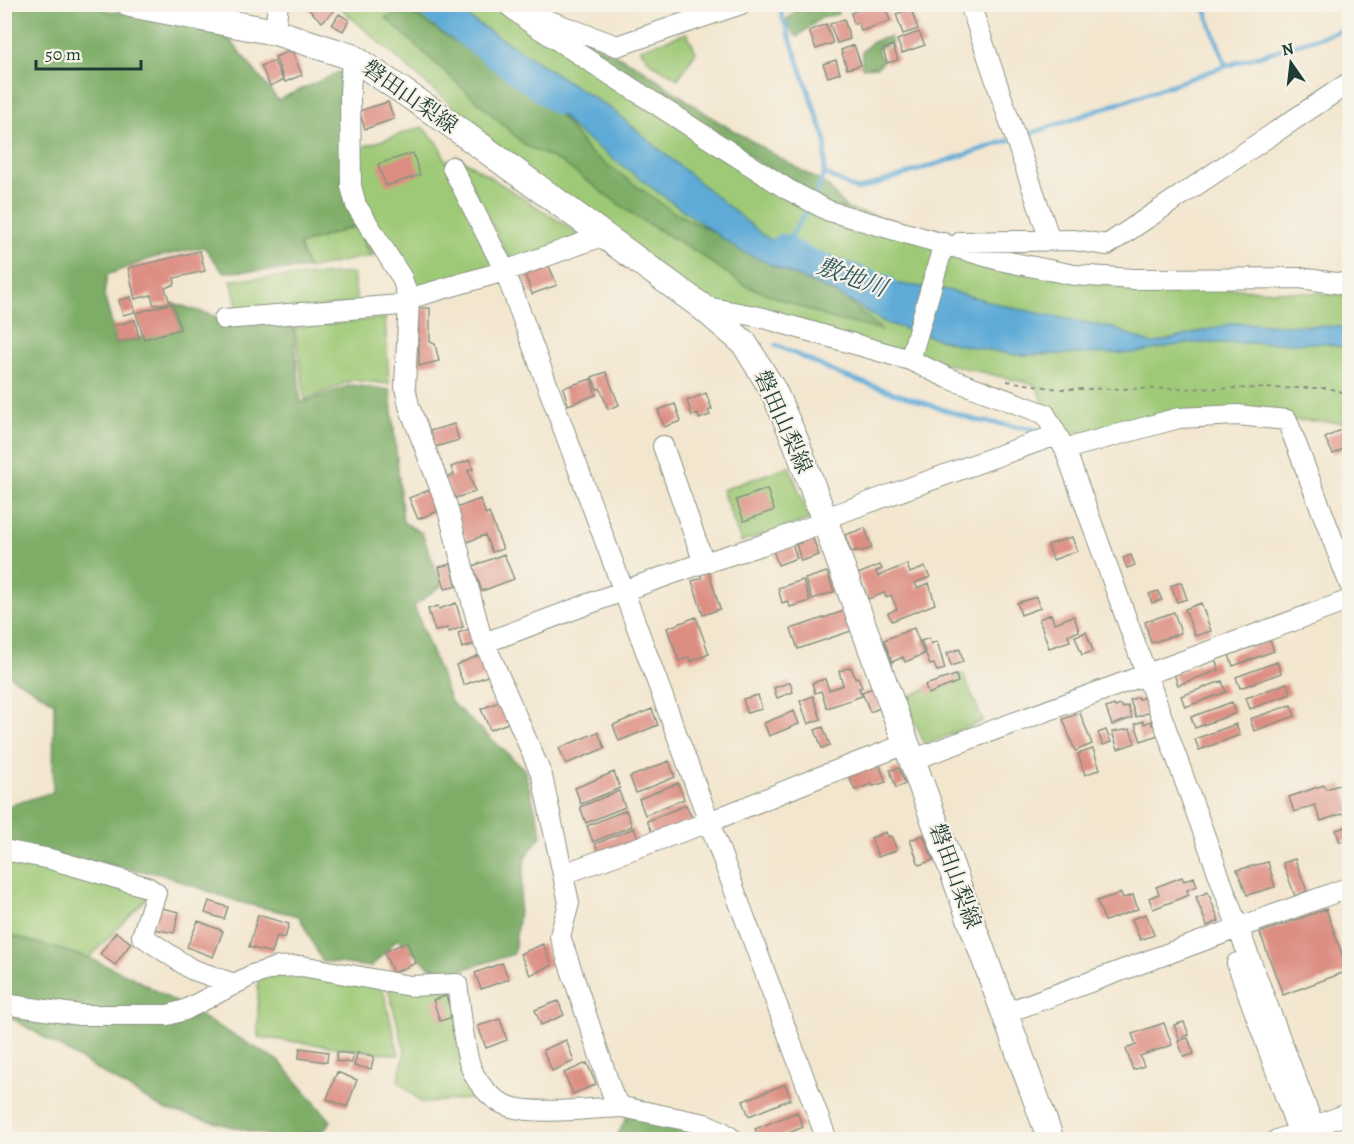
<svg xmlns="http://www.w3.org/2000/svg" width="1354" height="1144" font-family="Alegreya,'Noto Serif JP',serif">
<rect width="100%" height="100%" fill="#f7f3e8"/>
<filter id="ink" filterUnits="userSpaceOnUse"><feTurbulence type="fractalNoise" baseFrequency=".0167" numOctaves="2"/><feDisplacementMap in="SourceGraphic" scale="12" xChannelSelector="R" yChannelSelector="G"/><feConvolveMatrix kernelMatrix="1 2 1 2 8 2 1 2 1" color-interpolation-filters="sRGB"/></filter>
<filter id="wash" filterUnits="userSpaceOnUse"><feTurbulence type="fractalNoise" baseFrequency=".008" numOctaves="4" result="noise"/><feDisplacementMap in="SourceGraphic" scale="24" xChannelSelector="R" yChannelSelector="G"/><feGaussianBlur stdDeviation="1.35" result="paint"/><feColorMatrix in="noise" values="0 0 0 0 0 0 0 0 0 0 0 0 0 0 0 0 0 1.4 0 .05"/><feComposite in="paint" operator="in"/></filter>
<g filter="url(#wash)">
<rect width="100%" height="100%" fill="#f3e6cf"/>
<!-- green -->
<path fill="#9ec976" stroke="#5e8355" stroke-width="1.5" d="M337 5H507L803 197 1129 283 1349 295V423L1272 419 1148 426 1056 435 1036 385 714 308 575 214Z
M687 33 696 52 678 79 651 63 640 49Z
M422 127 437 142 496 266 411 298 383 249 351 165 365 146Z
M457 156 584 237 511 262Z
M356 226 370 256 308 269 299 245Z
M353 273 357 303 240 318 231 280Z
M385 318 389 384 352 380 305 400 295 328Z
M789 466 810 519 741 542 722 490Z
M963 674 983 721 925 745 905 698Z
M4 850 154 891 89 958 5 934Z
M278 967 381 981 399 1055 258 1037V981Z
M386 981 458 989 465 1064 491 1097 422 1103 398 1081 405 1051Z"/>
<!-- forest -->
<path fill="#7ead67" stroke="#4e754e" stroke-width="1.5" d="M5 5H97L108 11 215 21 278 100 341 71 351 165 383 249 370 258 356 226 299 245 308 269 223 272 204 247 152 258 107 275 104 295 117 343 180 329 173 303 224 319 292 314 301 403 351 385 390 390 403 522 422 533 442 585 414 606 451 702 524 769 542 834 525 858 514 954 455 972 430 967 397 939 371 967 322 961 299 916 239 902 160 874 5 847V807L53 792 54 702 5 673Z
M519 5H546L583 26 547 20 639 67 714 119 828 186 847 209 824 206Z
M832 8 838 9V14L821 18 797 37 789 27 787 19 797 10Z
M412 13 553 106 588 151 673 212 716 233 770 264 842 296 882 330 832 319 744 285 692 249 638 218 561 162 526 146 385 17Z
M890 37 892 43 878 48 879 55 883 60 881 64 876 67 862 68V52C870 42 877 39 890 37Z
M5 934 89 958 130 976 279 1061 331 1121 324 1130 281 1139 163 1109 5 1014Z
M631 1109 705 1124 688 1139 615 1140Z"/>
<!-- water -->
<path fill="#5eabd7" stroke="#3e7486" stroke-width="1.5" d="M394 5H449L611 109 764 236 807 261 858 279 947 290 1013 308 1113 328 1152 344 1234 323 1349 327V348L1322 343H1187L1136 353 1016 355 956 344 886 323 836 293 787 272 739 250 666 198 575 130 531 81 445 19 406 12Z"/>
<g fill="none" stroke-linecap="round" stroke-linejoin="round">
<!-- stream -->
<path stroke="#5eabd7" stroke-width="4.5" d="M778 4 826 141 824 173 815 197
M1203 4 1226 66
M1021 137 1226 66 1350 28
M824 173 857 190 1010 140
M783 247 810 207
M776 345 841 375 975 420 1039 430 1043 433"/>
<!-- river -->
<path stroke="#5eabd7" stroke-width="26" d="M426 4 559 102
M783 247 807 261 885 288"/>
</g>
<g id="blocks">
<!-- building -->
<path fill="#dd8e83" d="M303 4H325L334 11 322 22Z
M875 4H884L890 21 861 31 859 23 854 24 851 13Z
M911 9 918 29 903 34 896 14Z
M339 14 349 20 343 31 332 25Z
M844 19 850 39 837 43 830 24Z
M826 24 833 43 816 49 809 31Z
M919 32 925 45 902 53 897 40Z
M854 45 861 65 847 69 841 50Z
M893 45 898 60 887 63 883 49Z
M292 50 302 75 285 82 275 57Z
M836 60 840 73 828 77 823 64Z
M274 61 283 80 270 86 261 66Z
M388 102 394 119 365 129 359 111Z
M413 153 420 175 386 186 378 164Z
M200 251 205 271 174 278 175 284 165 288 170 303 154 305 151 295 135 299 128 268Z
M549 266 557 285 532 294 525 275Z
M131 297 135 312 123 315 119 300Z
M173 303 180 329 144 339 136 313Z
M418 308H430V342L435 344 439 361 419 366Z
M135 320 139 338 117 343 112 326Z
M606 372 619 405 608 409 600 388 597 389 592 377Z
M591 379 596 395 568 405 563 388Z
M706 393 712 409 708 411 710 415 699 419 698 414 692 416 687 401Z
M675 404 681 421 664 427 658 410Z
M454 424 459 440 435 447 430 431Z
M1350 425V446L1333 454 1325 438Z
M470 460 473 469 468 470 475 492 452 499 445 478 454 475 451 467Z
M432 489 441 510 418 519 409 498Z
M767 489 774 510 744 521 736 500Z
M480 499 486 515 489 513 503 549 492 552 485 535 467 542 454 509Z
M865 528 872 548 859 552 858 550 851 552 845 535Z
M812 536 819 555 801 561 796 544 801 543 800 540Z
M1072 537 1077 551 1053 560 1048 545Z
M792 543 797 558 778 565 773 550Z
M504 554 514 579 482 591 473 566Z
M1131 555 1135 565 1127 568 1123 558Z
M451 564 457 586 445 589 439 567Z
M907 564 910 573 925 567 930 577 915 583 917 588 929 583 935 604 892 621 888 613 897 609 891 595 886 597 884 593 868 599 858 574 880 565 882 569 876 571 878 576Z
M708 569 720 609 703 615 692 581 702 578 700 571Z
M827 572 834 592 812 599 805 579Z
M803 580 810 601 790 607 788 601 782 603 778 588Z
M1181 582 1187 599 1177 602 1171 586Z
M1158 591 1162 600 1152 603 1149 594Z
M1036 597 1040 608 1021 615 1017 603Z
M456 603 463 627 448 632 447 628 435 631 428 609 438 606 439 609Z
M1201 603 1211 631 1195 636 1185 609Z
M844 611 851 631 798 649 791 629Z
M1174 612 1181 633 1151 643 1145 622Z
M1051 614 1054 623 1074 616 1079 631 1068 635 1070 641 1049 648 1039 619Z
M696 617 709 654 691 661 689 657 679 661 667 628Z
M914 628 924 654 905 662 903 657 892 662 884 640Z
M470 629 475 644 462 648 458 633Z
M1086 632 1093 651 1082 655 1075 636Z
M929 638 931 644 937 641 945 669 937 671 934 664 930 665 921 641Z
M1270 640 1274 651 1233 666 1229 655Z
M960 649 963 662 951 666 947 653Z
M482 654 490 675 464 685 456 665Z
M1215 659 1219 670 1178 685 1174 674Z
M1277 662 1281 673 1240 688 1236 677Z
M851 667 855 678 858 677 862 687 859 688 862 696 827 708 821 691 815 693 812 683 825 679 829 690 843 685 839 671Z
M956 675 958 682 928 694 925 685Z
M1222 681 1226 692 1185 707 1181 696Z
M790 682 793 692 777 698 774 688Z
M1287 683 1291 694 1250 709 1246 698Z
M873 688 880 708 870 712 862 692Z
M758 695 762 709 747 713 743 699Z
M813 696 821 719 808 724 800 701Z
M1138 697 1139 699 1145 697 1156 710 1136 717 1130 700Z
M504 700 513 721 490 730 481 709Z
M1232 702 1236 713 1195 728 1191 717Z
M1114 705 1115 707 1121 705 1123 708 1128 706 1132 718 1112 725 1106 708Z
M1291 705 1295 716 1254 731 1250 719Z
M652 709 658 725 619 741 613 725Z
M794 711 799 724 769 736 764 723Z
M1080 713 1092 744 1075 751 1063 719Z
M1143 721 1144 724 1151 721 1152 725 1157 723 1161 734 1141 741 1135 724Z
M1236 724 1240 735 1199 750 1195 739Z
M823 727 830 745 822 748 815 730Z
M1130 729 1135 743 1118 749 1112 732Z
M1106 730 1111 742 1103 745 1098 733Z
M598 732 605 748 566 764 559 748Z
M1093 749 1100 769 1085 775 1078 754Z
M669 761 675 777 636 793 630 777Z
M878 761 886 782 873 786 872 784 855 790 847 772Z
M899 768 905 784 896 788 890 770Z
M614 772 620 788 581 804 575 788Z
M678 783 684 799 645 815 639 799Z
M1342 784 1350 805V811L1321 821 1315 805 1294 812 1289 797 1324 785 1326 789Z
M619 791 625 807 586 823 580 807Z
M686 805 693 820 654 836 647 821Z
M626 810 632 826 593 842 587 826Z
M1349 826 1350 839 1340 842 1336 830Z
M634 828 640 844 602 859 595 844Z
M886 832 888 837 891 836 897 850 878 857 871 838Z
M923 835 933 860 919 865 910 840Z
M1295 859 1307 891 1295 896 1283 863Z
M1268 862 1275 887 1247 895 1237 870Z
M1182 877 1184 881 1194 877 1197 886 1187 890 1189 895 1153 909 1149 898 1159 894 1156 887Z
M1208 892 1219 921 1207 926 1196 897Z
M1121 893 1123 898 1133 895 1138 909 1105 921 1097 901Z
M209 901 228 907 224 919 205 913Z
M157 907 179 912 174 933 153 929Z
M1326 909 1348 971 1283 995 1260 933Z
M1146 914 1154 935 1140 940 1132 919Z
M258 915 289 924 285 938 277 936 272 953 249 947Z
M198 921 223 931 213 957 187 947Z
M116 932 131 943 115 965 100 954Z
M407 942 416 963 393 973 384 952Z
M543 944 552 965 530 975 520 954Z
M502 963 509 979 481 989 475 973Z
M446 996 453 1017 440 1021 433 1000Z
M558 1001 564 1015 541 1025 535 1010Z
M500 1019 507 1040 486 1048 478 1026Z
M1184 1022 1189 1035 1179 1038 1174 1025Z
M1164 1023 1172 1045 1140 1056 1144 1066 1133 1070 1126 1049 1136 1045 1132 1034Z
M1188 1038 1194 1054 1184 1057 1178 1041Z
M566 1040 574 1061 552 1071 543 1050Z
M300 1048 328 1052 327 1062 299 1058Z
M337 1052 353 1054 352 1063 336 1061Z
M357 1053 374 1056 371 1069 354 1066Z
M587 1063 596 1084 573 1094 564 1073Z
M337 1072 357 1080 347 1107 327 1099Z
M785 1084 791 1099 749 1116 743 1101Z
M797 1112 803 1127 772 1140H760L755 1129Z"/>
</g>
</g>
<g filter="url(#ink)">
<use href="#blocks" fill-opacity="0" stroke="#899282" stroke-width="1.5"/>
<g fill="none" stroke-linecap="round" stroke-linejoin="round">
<!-- minor casing -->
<g stroke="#899282" stroke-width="22">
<path id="minor" d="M507 4 528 21 787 189 829 211 999 260 1074 275 1134 279 1300 278 1350 285
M970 4 1050 240
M533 15 617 46 741 4
M275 32 278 4
M352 57 350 93 351 186 356 205 402 278 409 300 405 387 409 406 447 506 480 632 542 776 569 903 560 936 613 1096 622 1107 705 1124 721 1131 734 1140
M452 167 505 271 827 1140
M961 242 1073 240 1107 245 1350 82
M701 306 760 317 910 360 948 378 1045 414 1065 449 1238 928 1319 1140
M224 319 400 305 411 298 505 271 605 235
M910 360 944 243
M663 446 704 563
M1065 449 1179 418 1237 415 1287 420 1350 585
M823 519 1056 435
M484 643 623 591 694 566 762 545 824 522
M912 760 1350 600
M4 850 50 859 147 887 156 893 142 936 191 969 234 984
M563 874 709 822 822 776 906 744
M1237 963 1301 1140
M4 1004 80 1015H168L185 1010 252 975 278 967 302 966 410 986 457 984C461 1009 462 1037 469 1062 475 1082 491 1101 511 1107 536 1115 595 1108 622 1107
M1005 1013 1350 887
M1277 1140 1350 1113"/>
</g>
<!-- major casing -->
<g stroke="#899282" stroke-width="28">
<path id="major" d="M130 4 275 32 352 57 438 115 701 306 744 343 773 390 796 442 1051 1140"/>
</g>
<!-- path -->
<path stroke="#899282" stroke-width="2" stroke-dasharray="4.5 4.5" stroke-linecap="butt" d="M1007 381 1059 389 1327 388 1350 394"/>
<!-- minor -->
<use href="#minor" stroke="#fff" stroke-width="20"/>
<!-- major -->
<use href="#major" stroke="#fff" stroke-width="26"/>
</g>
</g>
<g text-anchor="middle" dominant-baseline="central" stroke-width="4.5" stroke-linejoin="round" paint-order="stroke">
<!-- street labels -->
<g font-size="22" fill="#1f3d34" stroke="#f7f3e8">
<text transform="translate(410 97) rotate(35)">磐田山梨線</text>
<text transform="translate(783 422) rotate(66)">磐田山梨線</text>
<text transform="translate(955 876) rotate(70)">磐田山梨線</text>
</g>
<!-- water labels -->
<g font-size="24" font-style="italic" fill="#2f585d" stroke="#f7f3e8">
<text transform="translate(852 277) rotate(20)">敷地川</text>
</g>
</g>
<!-- margin -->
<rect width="1354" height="1144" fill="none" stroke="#f7f3e8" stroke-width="24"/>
<!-- north arrow -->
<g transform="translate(1291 63) rotate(346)" stroke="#f7f3e8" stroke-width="4.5" paint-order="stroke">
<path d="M0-4.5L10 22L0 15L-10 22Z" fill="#1f3d34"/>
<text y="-9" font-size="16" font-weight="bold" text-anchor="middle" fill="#1f3d34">N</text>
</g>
<!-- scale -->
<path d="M36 60v9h105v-9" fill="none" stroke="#1f3d34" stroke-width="3"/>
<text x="45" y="60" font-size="18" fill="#1f3d34" stroke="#f7f3e8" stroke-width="4.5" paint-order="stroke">50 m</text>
</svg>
